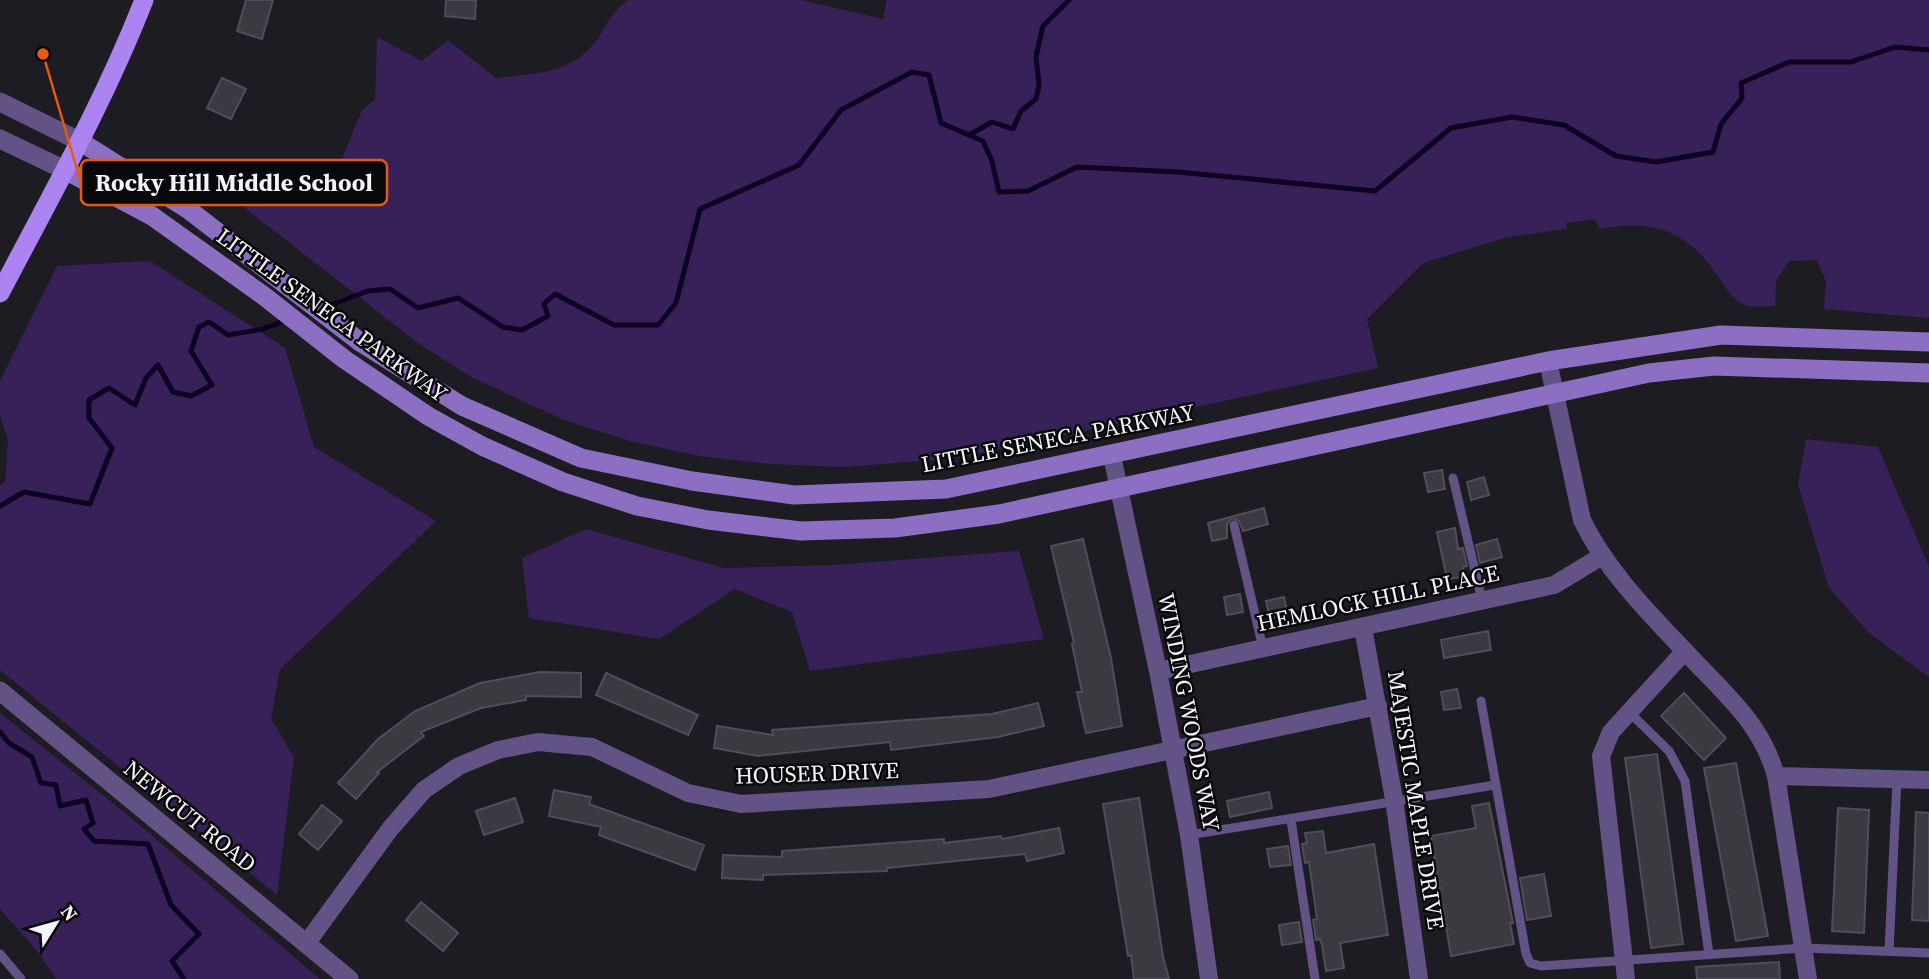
<svg xmlns="http://www.w3.org/2000/svg" width="1929" height="979" font-family="'Source Serif 4',serif">
<rect width="100%" height="100%" fill="#1e1c23"/>
<!-- green -->
<path fill="#372158" d="M628 0H800L883 19 887 0H1929V318L1824 309 1826 282 1817 260 1790 261 1776 280 1775 306C1765 306 1751 308 1742 304 1731 299 1724 284 1717 275 1686 229 1652 219 1599 229L1595 219 1566 223 1567 229 1507 237 1423 263 1367 319 1378 368 957 458 844 467 770 464 699 456 630 441 564 420 473 378 418 343 218 187 232 160 301 195 332 183 362 110 375 100 377 37 422 61 448 40 496 78C532 74 571 74 595 42 608 25 609 14 628 0Z
M150 261 285 348 314 447 436 521 280 669 271 719 294 757 277 895 0 670V485L5 482 8 440 0 416V381L57 266Z
M1806 439 1878 447 1929 567V677L1869 633 1829 588 1798 484Z
M586 529 724 568 833 565 1019 551 1044 639 810 671 792 612 735 589 659 639 529 618 522 558Z
M0 713 124 812 320 979H56L39 953 0 909Z"/>
<g fill="none" stroke-linecap="round" stroke-linejoin="round">
<!-- stream -->
<path stroke="#0e0023" stroke-width="5" d="M969 135 992 122 1013 129 1021 111 1036 99 1039 85 1036 57 1043 26 1069 0
M323 308 368 291 390 289 418 308 458 298 503 327 522 330 548 316 544 304 555 294 614 325H658L676 303 700 209 799 165 841 110 912 72 929 75 941 123 983 141 992 161 999 192 1028 191 1077 167 1178 172 1375 191 1451 128 1512 117 1564 125 1616 156 1656 162 1713 152 1721 124 1742 98 1741 83 1789 62H1851L1895 47 1929 50
M0 506 24 492 90 504 112 448 89 418V400L109 388 135 405 146 378 158 365 173 392 191 396 212 385 191 351 199 327 209 322 228 335 263 329 287 320
M0 732 9 743 32 757 41 783 56 785 60 806 86 800 93 823 84 829 94 841 148 844 171 905 199 934 172 961 184 979"/>
</g>
<!-- building -->
<path fill="#3c3941" stroke="#504e56" stroke-width="2" d="M246 0H273L262 39 237 31Z
M446 0H476L475 19 445 16Z
M222 78 246 89 231 119 207 108Z
M1442 470 1445 489 1428 492 1424 473Z
M1484 477 1489 495 1471 500 1467 482Z
M1264 508 1268 524 1243 531 1239 521 1232 518 1227 524V538L1212 541 1208 523Z
M1455 528 1458 549 1463 548 1467 566 1463 567 1465 577 1447 579 1437 532Z
M1083 539 1111 658 1122 726 1086 733 1077 692H1082L1072 644 1074 643 1051 546Z
M1497 539 1502 557 1480 563 1476 545Z
M1240 594 1243 612 1227 615 1224 597Z
M1284 597 1288 615 1270 619 1266 601Z
M1488 631 1491 650 1444 658 1441 640Z
M540 672 581 673V697L526 696V700L481 708 421 732 424 736 377 772 379 773 356 799 338 783 378 739 415 711 480 683Z
M606 673 698 715 688 735 596 695Z
M1457 689 1461 708 1444 710 1441 692Z
M1684 693 1726 738 1704 760 1661 716Z
M1038 703 1044 726 998 737 891 750 890 742 758 756 714 748 717 726 773 735 772 730 992 714Z
M1657 754 1683 944 1651 948 1625 758Z
M1736 763 1768 936 1736 941 1704 768Z
M554 790 591 797 589 804 704 845 695 870 599 835 601 827 549 816Z
M1269 792 1272 808 1230 817 1227 801Z
M515 798 523 822 484 835 476 811Z
M1139 798 1163 957 1169 979H1134L1131 955 1128 956 1103 804Z
M1489 803 1513 923H1510L1514 944 1451 956 1431 836 1476 828 1472 806Z
M322 805 342 821 318 850 299 834Z
M1838 808 1869 810 1864 933 1832 931Z
M1916 812 1929 813V921L1912 920Z
M1059 828 1064 853 1027 861 1025 854 887 868V871L763 875V880L722 878 723 855 782 857V851L944 839V843L1001 836 1002 839Z
M1323 831 1326 853 1374 844 1388 935 1340 943 1344 968 1326 971 1322 945 1320 939 1316 940 1313 920 1317 919 1309 862 1305 863 1302 844 1307 843 1305 833Z
M1288 846 1291 865 1270 867 1267 849Z
M1544 874 1551 916 1527 920 1520 878Z
M421 902 458 933 443 951 406 920Z
M1299 922 1302 942 1282 945 1279 925Z
M1779 962 1780 979H1697L1696 967Z"/>
<g fill="none" stroke-linecap="round" stroke-linejoin="round">
<!-- service -->
<path stroke="#635285" stroke-width="9" d="M1453 478 1482 600
M1234 525 1263 648
M1481 701 1526 954 1530 963 1541 966 1805 948 1929 953
M1629 712 1669 751 1685 781 1709 955
M1291 820 1315 979
M1189 835 1495 785
M1889 951 1897 779
M0 954 21 979"/>
<!-- minor -->
<path stroke="#635285" stroke-width="18" d="M1548 361 1582 520C1609 576 1658 622 1700 667 1733 701 1763 729 1776 776L1808 979
M1112 456 1158 671 1189 835 1209 979
M1363 628 1394 799 1419 979
M1158 671 1554 585 1602 556
M1776 776 1929 780
M306 944 390 829 424 790 459 766 498 750 538 742 592 747 688 793 741 804 989 789 1378 706
M1626 979 1601 756 1611 732 1685 651"/>
<!-- tertiary -->
<path stroke="#635285" stroke-width="19" d="M0 102 81 142
M0 139 67 171
M0 691 349 979"/>
<!-- secondary -->
<path stroke="#8c6fc2" stroke-width="19" d="M81 142 189 210 360 342 462 406 581 458 692 481 794 495 946 489 1548 361 1721 335 1929 342
M67 171 152 216 264 296 344 359 428 416 482 446 563 482 637 506 708 520 801 531 895 528 999 514 1649 373 1714 366 1929 373"/>
<!-- primary -->
<path stroke="#ab84f1" stroke-width="19" d="M0 293C51 196 104 102 144 0"/>
</g>
<g text-anchor="middle" dominant-baseline="central" stroke-width="5" stroke-linejoin="round" paint-order="stroke">
<!-- street labels -->
<g font-size="23" fill="#f5f4f9" stroke="#08070a">
<text transform="translate(332 315) rotate(36)">LITTLE SENECA PARKWAY</text>
<text transform="translate(1058 438) rotate(-11)">LITTLE SENECA PARKWAY</text>
<text transform="translate(1378 598) rotate(-12)">HEMLOCK HILL PLACE</text>
<text transform="translate(1189 712) rotate(79)">WINDING WOODS WAY</text>
<text transform="translate(817 773) rotate(-2)">HOUSER DRIVE</text>
<text transform="translate(1416 800) rotate(81)">MAJESTIC MAPLE DRIVE</text>
<text transform="translate(190 816) rotate(39)">NEWCUT ROAD</text>
</g>
</g>
<!-- callouts -->
<path fill="none" stroke="#e8590c" stroke-width="2.5" d="M43 54L81 183"/>
<circle fill="#e8590c" stroke="#08070a" stroke-width="2.5" cx="43" cy="54" r="7"/>
<rect fill="#08070a" stroke="#e8590c" stroke-width="2.5" x="81" y="160" width="306" height="45" rx="7"/>
<g font-size="24" text-anchor="middle" font-weight="bold" fill="#f5f4f9">
<text x="234" y="191">Rocky Hill Middle School</text>
</g>
<!-- north arrow -->
<g transform="translate(56 923) rotate(53)" stroke="#08070a" stroke-width="5" paint-order="stroke">
<path d="M0-5L12 26L0 18L-12 26Z" fill="#f5f4f9"/>
<text y="-10" font-size="19" font-weight="bold" text-anchor="middle" fill="#f5f4f9">N</text>
</g>
</svg>
